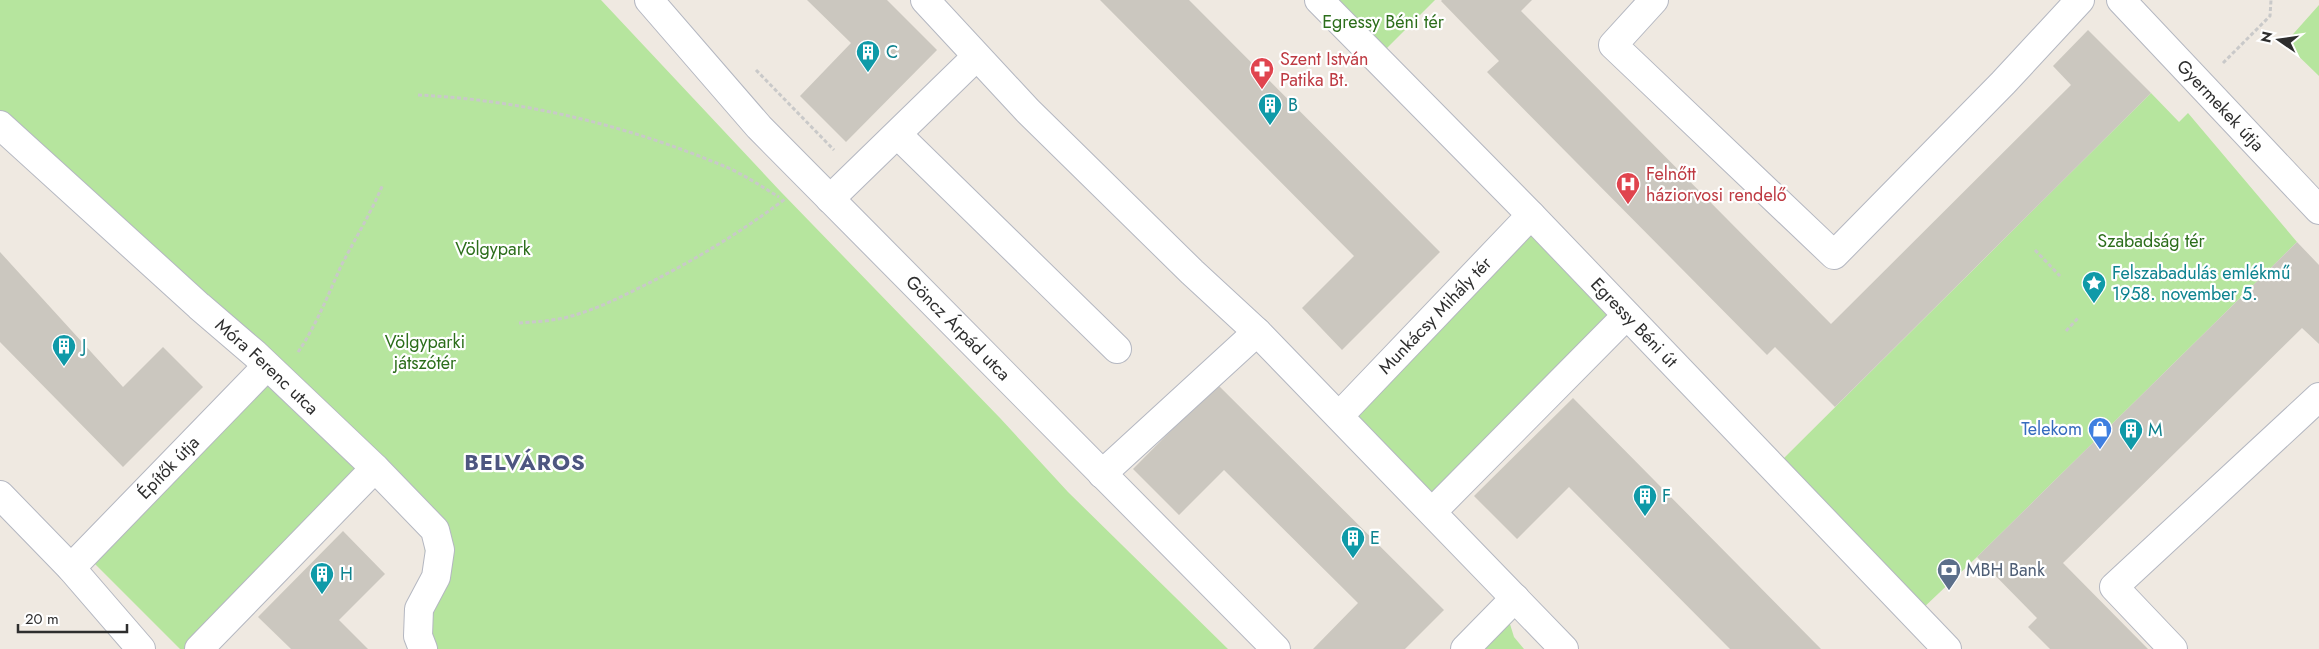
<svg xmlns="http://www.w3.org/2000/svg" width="2319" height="649" font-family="Jost,sans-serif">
<rect width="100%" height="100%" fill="#efe9e1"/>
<!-- green -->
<path fill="#b6e59e" d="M0 0H601L781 192 1000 418 1068 492 1228 649H423L427 593 423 517 375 468 199 649H180L84 553 266 367 0 114Z
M1329 0H1435L1382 53Z
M2319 5V76L2285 43Z
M2151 93 2179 122 2188 113 2297 242 1977 557 1920 611 1778 464Z
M1531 215 1626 316 1432 512 1339 416Z
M1505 608 1514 637 1524 649H1465Z"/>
<!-- building -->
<path fill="#cbc7bf" d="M807 0H887L937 50 846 142 800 96 851 43Z
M1100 0H1189L1440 252 1342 350 1302 308 1354 256Z
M1442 0H1532L1521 11 1831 324 2071 85 2053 66 2088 30 2151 93 1835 407 1775 347 1767 355 1487 72 1499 61 1441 1Z
M2297 242 2319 265V344L2302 328 2063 563 2148 649H2050L2028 627 2037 618 1977 557Z
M0 252 123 387 163 347 203 387 123 467 0 342Z
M1217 384 1444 610 1405 649H1313L1358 603 1224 470 1179 515 1133 469Z
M1573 398 1821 649H1730L1569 487 1517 539 1474 496Z
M343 531 385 574 339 620 368 649H291L258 617Z"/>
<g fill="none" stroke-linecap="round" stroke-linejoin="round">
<!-- street casing -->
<g stroke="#b4b7c1" stroke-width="30">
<g id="street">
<path id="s1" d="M649 0 759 127 1276 649"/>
<path d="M925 0 1028 111 1192 272 1257 332 1564 649"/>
<path id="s2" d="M1319 0 1531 215 1947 649"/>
<path d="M1654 0 1613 45 1834 255 2003 83 2080 0"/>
<path id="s3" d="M2121 0 2319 210"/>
<path id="s4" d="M0 125 199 306 255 354 375 468 435 530 440 550 436 577 419 609 418 636 423 649"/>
<path d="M898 135 1117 349"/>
<path d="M830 199 976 57"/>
<path id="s5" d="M1339 416 1531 215"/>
<path d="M1102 474 1257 332"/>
<path d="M1432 512 1626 316"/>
<path id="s6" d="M71 568 266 367"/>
<path d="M199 649 375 468"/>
<path d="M1465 649 1515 598"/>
<path d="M2173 649 2114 587 2319 397"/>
</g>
</g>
<!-- secondary casing -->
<g stroke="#b4b7c1" stroke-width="30">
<path id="secondary" d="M0 495 71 568 141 649"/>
</g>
<!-- path -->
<path stroke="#c9c9c9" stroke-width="3" stroke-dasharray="4 2.5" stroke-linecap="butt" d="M2223 63 2270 16 2271 0
M756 70 834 150
M418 95C523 100 630 126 726 167 745 175 762 187 779 197
M2035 250 2060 276
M519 323C534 322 549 321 564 318 593 311 619 298 645 285 695 260 741 232 785 199
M2066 331 2078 318
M298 352C316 326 328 295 341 266 355 239 371 213 383 184"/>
<!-- street -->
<use href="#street" stroke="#fff" stroke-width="28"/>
<!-- secondary -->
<use href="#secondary" stroke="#fff" stroke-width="28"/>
</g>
<!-- icons -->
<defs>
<g id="building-pin" transform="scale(1.25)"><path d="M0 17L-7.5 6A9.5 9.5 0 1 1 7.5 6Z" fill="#0f9aa8" stroke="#fff"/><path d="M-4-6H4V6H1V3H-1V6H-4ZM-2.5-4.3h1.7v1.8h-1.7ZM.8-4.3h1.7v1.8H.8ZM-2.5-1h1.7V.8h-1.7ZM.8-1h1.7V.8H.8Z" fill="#fff"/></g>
<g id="pharmacy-pin" transform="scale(1.25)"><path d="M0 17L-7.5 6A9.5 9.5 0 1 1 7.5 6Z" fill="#e0444e" stroke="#fff"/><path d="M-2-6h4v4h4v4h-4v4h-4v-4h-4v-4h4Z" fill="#fff"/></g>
<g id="hospital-pin" transform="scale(1.25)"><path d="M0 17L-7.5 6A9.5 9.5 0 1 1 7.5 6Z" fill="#e0444e" stroke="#fff"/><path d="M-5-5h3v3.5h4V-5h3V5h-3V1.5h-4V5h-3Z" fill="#fff"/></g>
<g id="sight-pin" transform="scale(1.25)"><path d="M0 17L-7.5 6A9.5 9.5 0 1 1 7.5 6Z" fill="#0f9aa8" stroke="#fff"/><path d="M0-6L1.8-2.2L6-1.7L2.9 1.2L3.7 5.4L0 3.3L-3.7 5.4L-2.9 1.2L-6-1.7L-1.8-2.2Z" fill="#fff"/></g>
<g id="shop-pin" transform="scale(1.25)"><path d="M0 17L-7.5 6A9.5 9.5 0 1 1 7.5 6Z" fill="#3f7fe0" stroke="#fff"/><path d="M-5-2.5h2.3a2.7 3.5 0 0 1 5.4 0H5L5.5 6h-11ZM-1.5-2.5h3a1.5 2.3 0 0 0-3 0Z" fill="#fff"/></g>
<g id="bank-pin" transform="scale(1.25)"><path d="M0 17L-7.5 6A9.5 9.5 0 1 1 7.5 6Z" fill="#5c6f8a" stroke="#fff"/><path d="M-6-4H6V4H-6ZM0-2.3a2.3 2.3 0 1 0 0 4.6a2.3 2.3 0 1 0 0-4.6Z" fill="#fff"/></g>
</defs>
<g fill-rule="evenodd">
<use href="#building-pin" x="868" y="52"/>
<use href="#pharmacy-pin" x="1262" y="69"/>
<use href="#building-pin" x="1270" y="105"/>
<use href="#hospital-pin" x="1628" y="184"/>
<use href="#sight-pin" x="2094" y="283"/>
<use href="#building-pin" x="64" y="346"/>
<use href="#shop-pin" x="2100" y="429"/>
<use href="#building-pin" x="2131" y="430"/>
<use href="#building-pin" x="1645" y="496"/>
<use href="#building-pin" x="1353" y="538"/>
<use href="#bank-pin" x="1949" y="570"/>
<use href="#building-pin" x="322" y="574"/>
</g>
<g text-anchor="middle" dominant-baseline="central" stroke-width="4.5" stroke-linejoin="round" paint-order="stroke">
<!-- park labels -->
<g font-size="18" fill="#2c6e1b" stroke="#fff">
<text x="1383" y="22">Egressy Béni tér</text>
<text x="2151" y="241">Szabadság tér</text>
<text x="493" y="249">Völgypark</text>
<text x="425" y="342">Völgyparki<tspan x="425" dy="21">játszótér</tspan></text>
</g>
<!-- culture labels -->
<g font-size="18" fill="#0d838f" stroke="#fff" text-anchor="start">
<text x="886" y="52">C</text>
<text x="1288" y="105">B</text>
<text x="2112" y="273">Felszabadulás emlékmű<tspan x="2112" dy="21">1958. november 5.</tspan></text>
<text x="82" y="346">J</text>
<text x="2148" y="430">M</text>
<text x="1662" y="496">F</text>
<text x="1370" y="538">E</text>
<text x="340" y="574">H</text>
</g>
<!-- health labels -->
<g font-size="18" fill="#be3a42" stroke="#fff" text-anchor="start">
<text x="1280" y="59">Szent István<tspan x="1280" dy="21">Patika Bt.</tspan></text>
<text x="1646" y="174">Felnőtt<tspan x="1646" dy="21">háziorvosi rendelő</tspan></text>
</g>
<!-- street labels -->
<g font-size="18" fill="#2e2e2e" stroke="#fff">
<text stroke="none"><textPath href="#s3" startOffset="145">Gyermekek útja</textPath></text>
<text stroke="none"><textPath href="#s5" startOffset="139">Munkácsy Mihály tér</textPath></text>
<text stroke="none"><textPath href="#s2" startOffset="451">Egressy Béni út</textPath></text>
<text stroke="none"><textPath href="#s1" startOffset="451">Göncz Árpád utca</textPath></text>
<text stroke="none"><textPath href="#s4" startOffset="360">Móra Ferenc utca</textPath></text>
<text stroke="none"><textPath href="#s6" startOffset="140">Építők útja</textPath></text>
</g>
<!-- shop labels -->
<g font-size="18" fill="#366cbe" stroke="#fff" text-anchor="end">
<text x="2082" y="429">Telekom</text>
</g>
<!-- service labels -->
<g font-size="18" fill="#4e5e75" stroke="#fff" text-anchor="start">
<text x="1966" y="570">MBH Bank</text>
</g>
<!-- district labels -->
<g font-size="22" font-weight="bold" letter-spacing="1" fill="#4d5680" stroke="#fff">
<text x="525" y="462">BELVÁROS</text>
</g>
</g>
<!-- north arrow -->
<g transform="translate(2279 40) rotate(283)" stroke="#ffffff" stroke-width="4" paint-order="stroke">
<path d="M0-4L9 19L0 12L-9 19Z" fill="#2e2e2e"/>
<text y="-8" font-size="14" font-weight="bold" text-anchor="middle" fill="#2e2e2e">N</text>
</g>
<!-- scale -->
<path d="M18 624v8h109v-8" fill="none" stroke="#2e2e2e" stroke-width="2.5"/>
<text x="25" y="624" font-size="15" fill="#2e2e2e" stroke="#ffffff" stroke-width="4" paint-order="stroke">20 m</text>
</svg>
